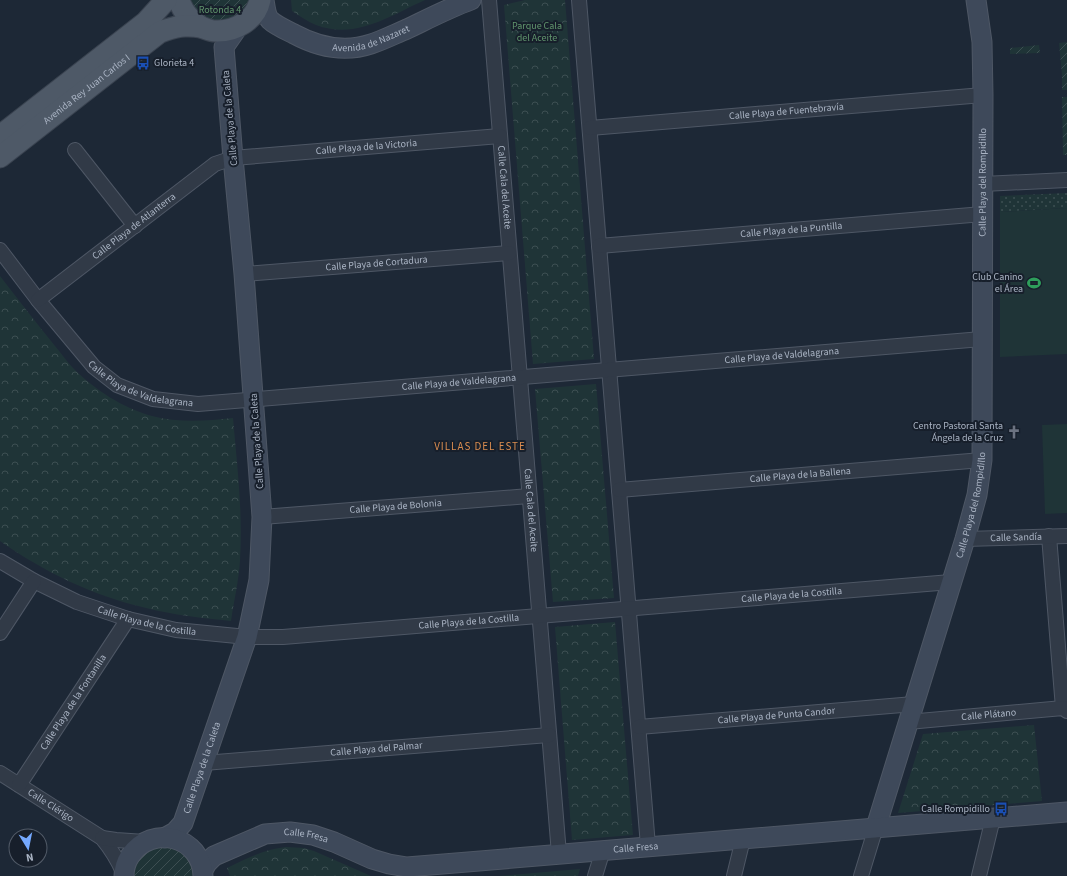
<svg xmlns="http://www.w3.org/2000/svg" width="1067" height="876" font-family="'Source Sans 3',sans-serif">
<defs>
<pattern id="grass-dots" width="8" height="8" patternUnits="userSpaceOnUse"><rect width="8" height="8" fill="#1f3437"/><path d="M2 2h.1M6 6h.1" fill="none" stroke="#3d4f52" stroke-width="1.8" stroke-linecap="round"/></pattern>
<pattern id="park-crowns" width="20" height="18" patternUnits="userSpaceOnUse"><rect width="20" height="18" fill="#1f3437"/><path d="M2 6a3 3 0 1 1 6 0M12 15a3 3 0 1 1 6 0" fill="none" stroke="#3d4f52"/></pattern>
<pattern id="garden-furrows" width="10" height="10" patternUnits="userSpaceOnUse"><rect width="10" height="10" fill="#1f3437"/><path d="M-1 1l2-2M0 10L10 0M9 11l2-2" fill="none" stroke="#3d4f52"/></pattern>
</defs>
<rect width="100%" height="100%" fill="#1d2836"/>
<!-- grass -->
<path fill="url(#grass-dots)" d="M1067 193V208L1000 212V196Z"/>
<!-- park -->
<path fill="url(#park-crowns)" d="M291 0H425C389 16 356 40 316 25 308 22 300 16 292 11Z
M525 0H565L594 359 533 364 504 5Z
M0 276C18 299 36 323 55 346 61 353 67 362 74 369 95 390 123 408 152 416 178 423 207 421 233 418 237 465 243 512 240 560 239 580 234 600 231 621 202 618 174 615 146 608 94 596 44 572 0 541Z
M596 384 614 598 553 602 535 389Z
M615 622 633 835 572 840 555 627Z
M1034 725 1042 801 898 813 923 734Z
M286 847 304 848 314 851 371 876H230L227 868C246 859 265 849 286 847Z
M580 869 578 876H499Z"/>
<!-- garden -->
<path fill="url(#garden-furrows)" d="M191 0H249C245 6 242 13 235 17 219 25 197 18 191 0Z
M1067 42V90H1062V75L1059 43Z
M1039 45 1040 53 1010 54V48Z
M1062 97H1067V155H1063Z
M158 846 177 849 192 862 195 876H133C136 859 142 852 158 846Z"/>
<!-- pitch -->
<path fill="#1f3437" d="M1067 208V354L1000 357V212Z
M1067 424V513L1045 514 1042 425Z"/>
<g fill="none" stroke-linecap="round" stroke-linejoin="round">
<!-- street casing -->
<g stroke="#4e5765" stroke-width="16">
<g id="street">
<path id="s1" d="M489 0 559 854"/>
<path d="M579 0 648 846"/>
<path id="s2" d="M590 128 983 95"/>
<path d="M75 150 135 226"/>
<path d="M983 184 1067 180"/>
<path id="s3" d="M599 246 983 214"/>
<path id="s4" d="M0 250 38 300 94 367 117 385 153 399 198 404 982 339"/>
<path id="s5" d="M244 274 509 253"/>
<path id="s6" d="M38 300 215 164 233 158 500 136"/>
<path id="s7" d="M619 490 982 460"/>
<path id="s8" d="M262 517 529 496"/>
<path d="M1049 536 1063 708"/>
<path id="s9" d="M965 539 1067 536"/>
<path id="s10" d="M0 561 34 581 77 602 128 619 176 630 247 637H283L951 582"/>
<path d="M0 633 34 581"/>
<path id="s11" d="M908 722 1063 708 1067 711"/>
<path id="s12" d="M639 727 914 704"/>
<path id="s13" d="M204 763 549 735"/>
<path id="s14" d="M0 773 102 838C111 849 118 860 124 874"/>
<path id="s15" d="M19 785 128 619"/>
<path d="M102 838 116 840 145 842"/>
<path d="M595 876 603 850"/>
<path d="M734 876 743 839"/>
<path d="M861 876 876 827"/>
<path d="M979 876 993 818"/>
</g>
</g>
<!-- secondary casing -->
<g stroke="#4e5765" stroke-width="21">
<g id="secondary">
<path id="s16" d="M264 0C265 6 266 16 270 20 275 25 288 31 294 34 318 47 344 53 371 44 383 40 395 34 407 29 428 19 449 8 471 0"/>
<path id="s17" d="M876 827 965 539 977 495 982 460 983 95 982 42 976 0"/>
<path id="s18" d="M164 838 175 832 183 823 247 637 259 580 262 517 244 274 233 158 224 47 238 27"/>
<path id="s19" d="M203 870 207 863 214 856 265 834 290 832 313 835 334 842 372 859 389 864 407 867 1067 812"/>
<path d="M124 876C124 869 126 862 130 856 152 823 202 837 203 876"/>
</g>
</g>
<!-- primary casing -->
<g stroke="#3a4350" stroke-width="23">
<g id="primary">
<path d="M179 0C183 13 190 19 201 27"/>
<path d="M0 136 146 22 166 0"/>
<path id="s20" d="M0 157 160 32C169 29 178 25 188 26 191 26 196 26 200 27 205 28 210 31 215 31 235 32 256 20 260 0"/>
</g>
</g>
<!-- street -->
<use href="#street" stroke="#313a47" stroke-width="14"/>
<!-- secondary -->
<use href="#secondary" stroke="#3e495a" stroke-width="19"/>
<!-- primary -->
<use href="#primary" stroke="#4e5967" stroke-width="21"/>
</g>
<!-- icons -->
<defs>
<g id="bus-bare" transform="scale(1.08)"><path d="M-5-6H5V4H4V6H2V4H-2V6H-4V4H-5ZM-3.5-4V0h7V-4ZM-3.5 1.2v1.5H-2V1.2ZM2 1.2v1.5H3.5V1.2Z" fill="#1a4fb4" stroke="#171f2b" stroke-width="2.5" paint-order="stroke"/></g>
<g id="stadium-bare" transform="scale(1.08)"><path d="M0-5a6.5 5 0 1 0 0 10a6.5 5 0 1 0 0-10ZM-3.5-1.8h7v3.6h-7Z" fill="#2e9e5b" stroke="#171f2b" stroke-width="2.5" paint-order="stroke"/></g>
<g id="church-bare" transform="scale(1.08)"><path d="M-1.2-6h2.4v3.5h3.3v2.4h-3.3V6h-2.4V-.1h-3.3v-2.4h3.3Z" fill="#6b7280" stroke="#171f2b" stroke-width="2.5" paint-order="stroke"/></g>
</defs>
<g fill-rule="evenodd">
<use href="#bus-bare" x="143" y="63"/>
<use href="#stadium-bare" x="1034" y="283"/>
<use href="#church-bare" x="1014" y="432"/>
<use href="#bus-bare" x="1001" y="809"/>
</g>
<g text-anchor="middle" dominant-baseline="central" stroke-width="4" stroke-linejoin="round" paint-order="stroke">
<!-- park labels -->
<g font-size="10" fill="#61956d" stroke="#171f2b">
<text x="220" y="10">Rotonda 4</text>
<text x="537" y="26">Parque Cala<tspan x="537" dy="12">del Aceite</tspan></text>
</g>
<!-- street labels -->
<g font-size="10" fill="#aab4c4" stroke="#171f2b">
<text stroke="none"><textPath href="#s16" startOffset="130">Avenida de Nazaret</textPath></text>
<text stroke="none"><textPath href="#s20" startOffset="110">Avenida Rey Juan Carlos I</textPath></text>
<text stroke="none"><textPath href="#s2" startOffset="197">Calle Playa de Fuentebravía</textPath></text>
<text transform="translate(230 118) rotate(-95)">Calle Playa de la Caleta</text>
<text stroke="none"><textPath href="#s6" startOffset="376">Calle Playa de la Victoria</textPath></text>
<text stroke="none"><textPath href="#s17" startOffset="660">Calle Playa del Rompidillo</textPath></text>
<text stroke="none"><textPath href="#s1" startOffset="188">Calle Cala del Aceite</textPath></text>
<text stroke="none"><textPath href="#s6" startOffset="121">Calle Playa de Atlanterra</textPath></text>
<text stroke="none"><textPath href="#s3" startOffset="193">Calle Playa de la Puntilla</textPath></text>
<text stroke="none"><textPath href="#s5" startOffset="133">Calle Playa de Cortadura</textPath></text>
<text stroke="none"><textPath href="#s4" startOffset="849">Calle Playa de Valdelagrana</textPath></text>
<text stroke="none"><textPath href="#s4" startOffset="201">Calle Playa de Valdelagrana</textPath></text>
<text stroke="none"><textPath href="#s4" startOffset="525">Calle Playa de Valdelagrana</textPath></text>
<text transform="translate(257 441) rotate(-94)">Calle Playa de la Caleta</text>
<text stroke="none"><textPath href="#s7" startOffset="182">Calle Playa de la Ballena</textPath></text>
<text stroke="none"><textPath href="#s17" startOffset="336">Calle Playa del Rompidillo</textPath></text>
<text stroke="none"><textPath href="#s8" startOffset="134">Calle Playa de Bolonia</textPath></text>
<text stroke="none"><textPath href="#s1" startOffset="512">Calle Cala del Aceite</textPath></text>
<text stroke="none"><textPath href="#s9" startOffset="51">Calle Sandía</textPath></text>
<text stroke="none"><textPath href="#s10" startOffset="808">Calle Playa de la Costilla</textPath></text>
<text stroke="none"><textPath href="#s10" startOffset="160">Calle Playa de la Costilla</textPath></text>
<text stroke="none"><textPath href="#s10" startOffset="484">Calle Playa de la Costilla</textPath></text>
<text stroke="none"><textPath href="#s15" startOffset="99">Calle Playa de la Fontanilla</textPath></text>
<text stroke="none"><textPath href="#s11" startOffset="81">Calle Plátano</textPath></text>
<text stroke="none"><textPath href="#s12" startOffset="138">Calle Playa de Punta Candor</textPath></text>
<text stroke="none"><textPath href="#s13" startOffset="173">Calle Playa del Palmar</textPath></text>
<text stroke="none"><textPath href="#s18" startOffset="83">Calle Playa de la Caleta</textPath></text>
<text stroke="none"><textPath href="#s14" startOffset="60">Calle Clérigo</textPath></text>
<text stroke="none"><textPath href="#s19" startOffset="115">Calle Fresa</textPath></text>
<text stroke="none"><textPath href="#s19" startOffset="451">Calle Fresa</textPath></text>
</g>
<!-- poi labels -->
<g font-size="10" fill="#aab4c4" stroke="#171f2b" text-anchor="end">
<text x="154" y="63" text-anchor="start">Glorieta 4</text>
<text x="1023" y="277">Club Canino<tspan x="1023" dy="12">el Área</tspan></text>
<text x="1003" y="426">Centro Pastoral Santa<tspan x="1003" dy="12">Ángela de la Cruz</tspan></text>
<text x="990" y="809">Calle Rompidillo</text>
</g>
<!-- neighbourhood labels -->
<g font-size="11" letter-spacing="1" fill="#d98c50" stroke="#171f2b">
<text x="480" y="446">VILLAS DEL ESTE</text>
</g>
</g>
<!-- north arrow -->
<g transform="translate(28 848) rotate(170)"><circle r="19" fill="#171f2b" stroke="#525b68"/>
<path d="M0-3L7 15L0 10L-7 15Z" fill="#75a9ff"/>
<text y="-6" font-size="11" font-weight="bold" text-anchor="middle" fill="#aab4c4">N</text>
</g>
</svg>
